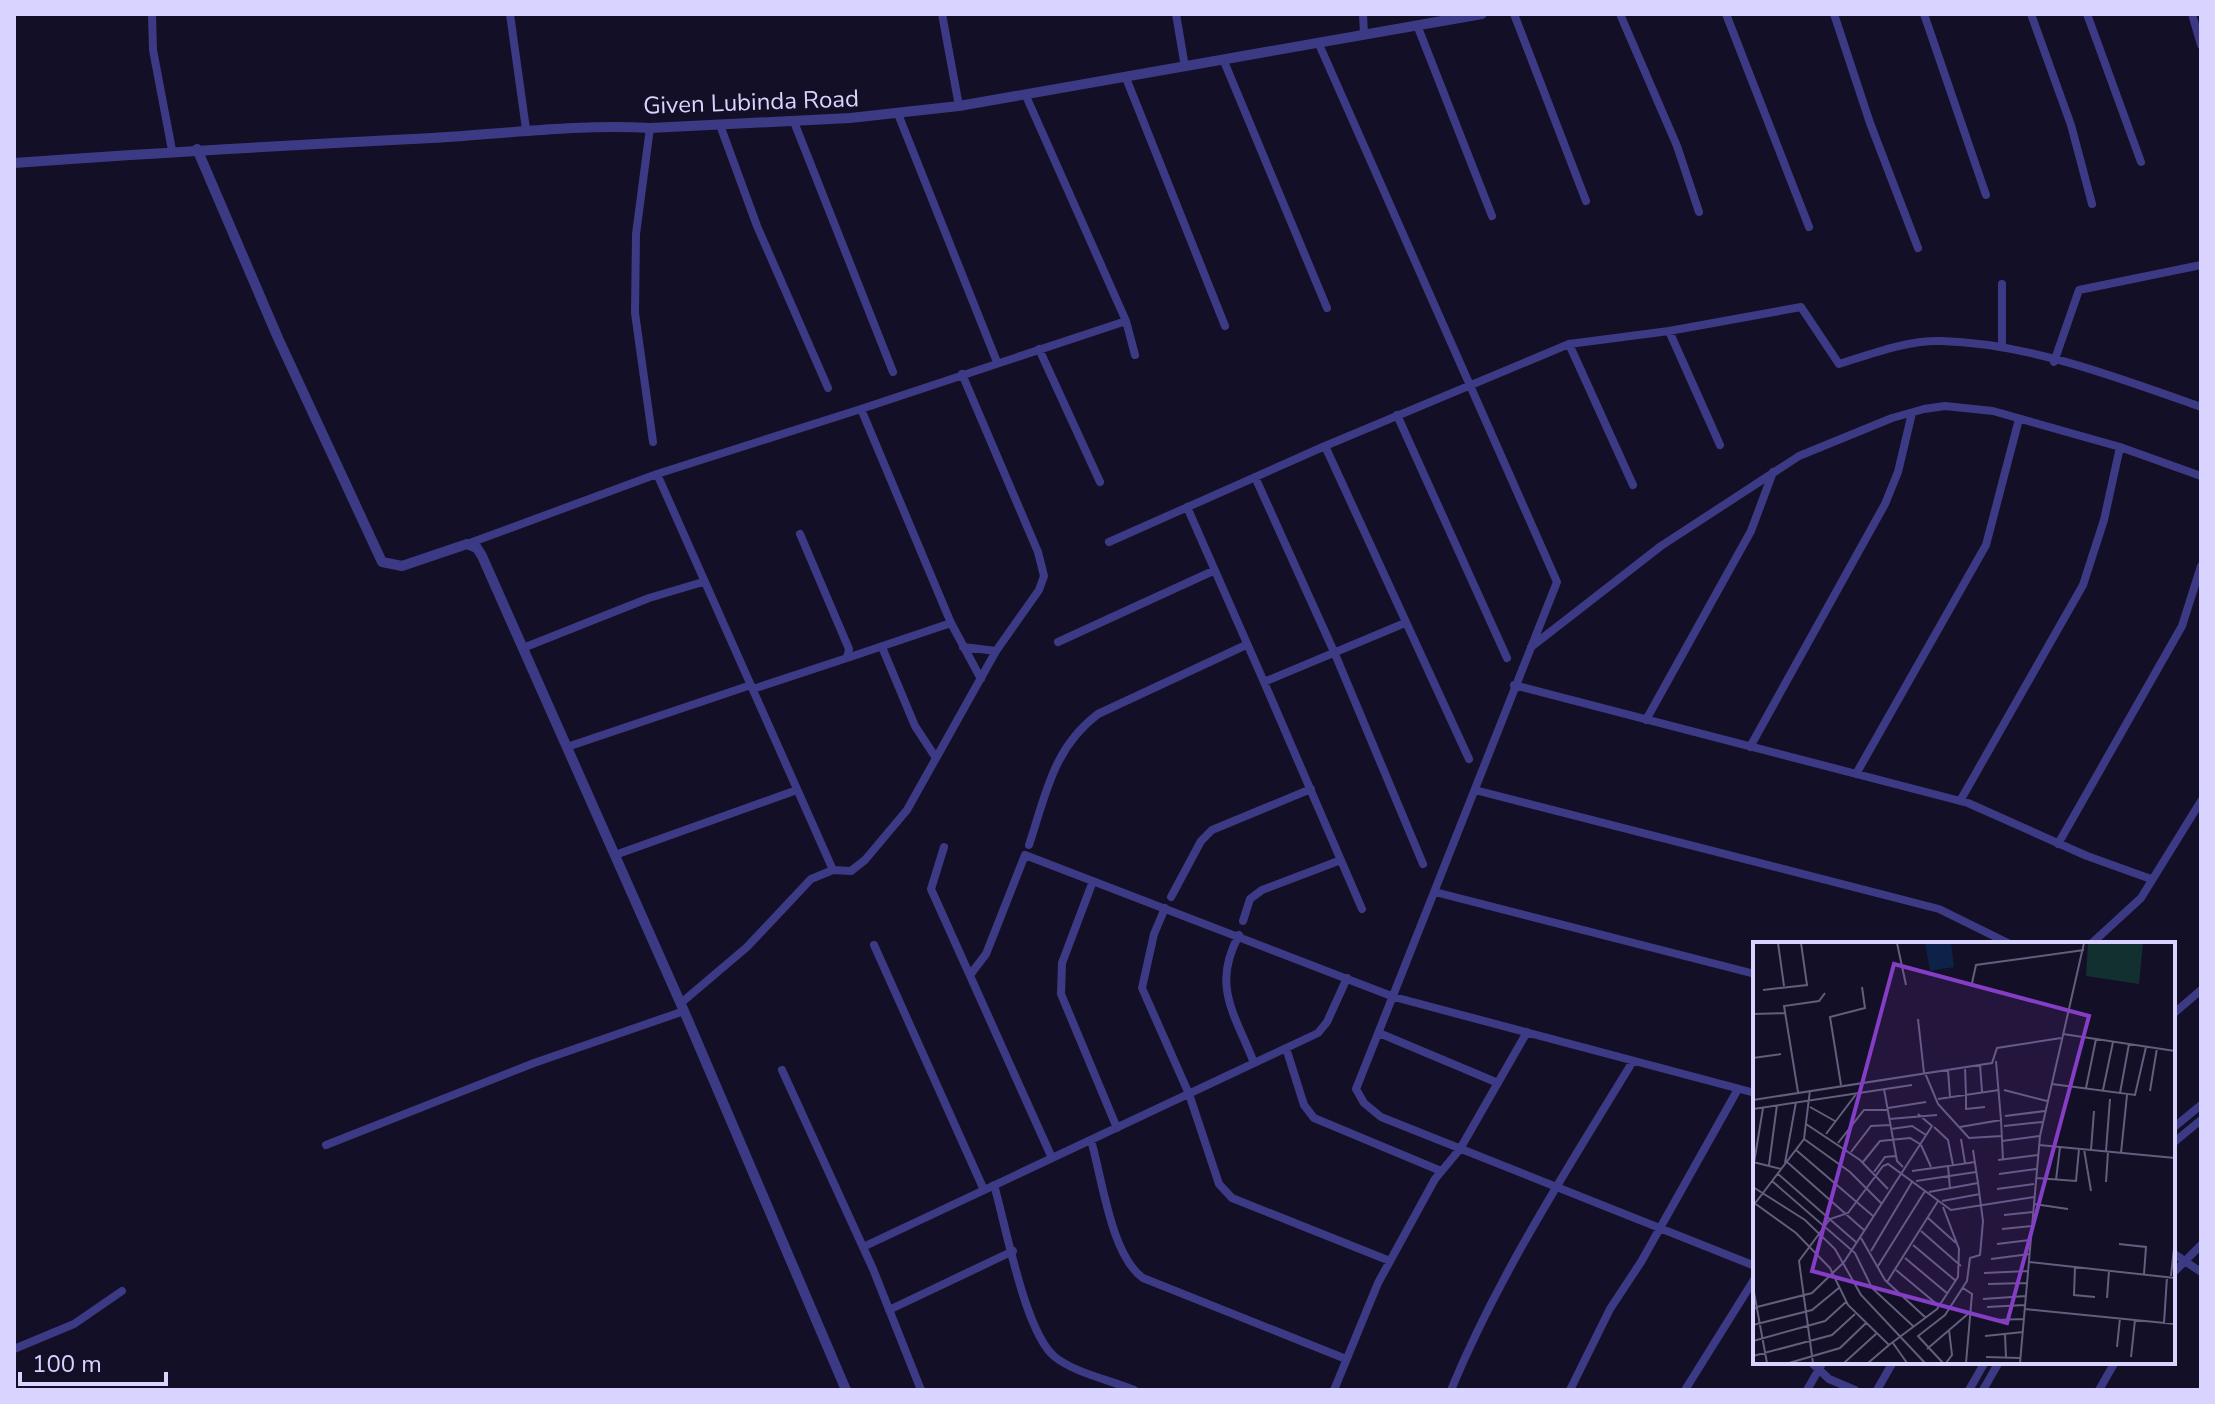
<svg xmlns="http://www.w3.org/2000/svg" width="2215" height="1404" font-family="'Nunito Sans',sans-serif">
<rect width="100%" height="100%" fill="#130f26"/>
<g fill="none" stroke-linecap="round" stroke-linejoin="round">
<!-- minor -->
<path stroke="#3d3a85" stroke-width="8" d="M152 14 153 50 172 150
M510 14 526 129
M942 14 959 106
M1176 14 1185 67
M1363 14 1364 34
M1514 14 1586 201
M1620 14 1677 146 1699 212
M1726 14 1809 227
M1834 14 1870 123 1918 248
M1924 14 1986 195
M2031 14 2071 125 2092 204
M2087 14 2141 162
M2192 14 2201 45
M1417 25 1492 216
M1318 42 1557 582 1356 1089 1364 1103 1381 1117 1755 1266
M1223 59 1327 308
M1126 78 1225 326
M1026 96 1126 321 1135 355
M898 114 997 362
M794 122 893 372
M720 125 757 226 828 388
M650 128 636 234 635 313 653 442
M1669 331 1720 445
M1569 344 1633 485
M2002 347V284
M1039 349 1100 482
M2054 362 2079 290 2201 265
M1397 415 1507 658
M657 474 833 870
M1255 477 1335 654 1423 864
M1187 507 1264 682 1405 623
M1109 542 1325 446
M467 544 657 474 861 409
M1058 642 1213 571
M882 647 915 726 936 758
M963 647 996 651
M1531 647 1661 546 1799 456 1892 418 1924 409 1945 406 1993 411 2120 447 2201 476
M523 648 649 598 703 582
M847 658 951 623
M981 679 951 623 861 409 1126 321
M1264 682 1362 909
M1514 685 1968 803 2087 856 2151 879
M753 689 847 658 849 649 800 534
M1646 720 1751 531 1773 472
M567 747 751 685
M1750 747 1885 504 1898 472 1912 413
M1469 759 1325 446 1569 344 1669 331 1801 307 1839 364C1871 354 1907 340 1941 341 2028 343 2119 378 2201 407
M1856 774 1986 545 2019 419
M1475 790 1939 909 2010 944
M1960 801 2083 585 2104 520 2120 447
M2058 844 2182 626 2201 566
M1029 845C1046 794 1053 748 1098 714L1246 645
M944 847 931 889 1052 1158
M615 855 797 790
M1093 881 1062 963 1061 994 1117 1128
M1435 892 1755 974
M1171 897 1201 841 1212 830 1311 789
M1165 908 1154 934 1142 988 1189 1094 1219 1184 1232 1198 1390 1261
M1243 921 1250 899 1262 890 1341 860
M1239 935C1211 986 1235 1014 1254 1063
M2091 944 2141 898 2201 801
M874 945 984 1190
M970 975 986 954 1025 855 1394 997 1755 1093
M681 1003 747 947 811 879 833 870 851 871 865 860 907 810 996 651 1039 590 1044 576 1038 552 962 374
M2173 1014 2201 990
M1379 1033 1498 1083
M1286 1048 1304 1105 1314 1118 1441 1171
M782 1070 873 1269 921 1390
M2173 1128 2201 1105
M1091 1140C1102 1178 1111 1255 1143 1278L1346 1359
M2173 1143 2201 1120
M326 1145 534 1063 684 1011
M994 1185C1006 1226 1025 1333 1055 1357 1075 1373 1110 1380 1134 1390
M863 1247 1318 1033 1327 1022 1347 978
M2173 1253 2201 1272
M2173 1273 2201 1245
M889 1310 1013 1251
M14 1349 74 1324 122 1291
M1811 1362 1829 1379 1855 1390
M1334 1390 1378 1283 1435 1179 1460 1149 1527 1032
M1451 1390C1499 1274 1568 1168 1633 1061
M1570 1390 1610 1309 1641 1262 1738 1089
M1685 1390 1755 1278
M1807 1390 1823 1362
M1877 1390 1893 1362
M1969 1390 1985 1362
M1983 1390 1999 1362
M2099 1390 2115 1362"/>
<!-- tertiary -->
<path stroke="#3d3a85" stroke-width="10" d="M197 149 278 338 382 562 402 566 467 544 477 548 482 556 684 1011 846 1390
M14 163C153 153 292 145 432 138 505 134 577 124 650 128L850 118 959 106 1482 14"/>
</g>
<g text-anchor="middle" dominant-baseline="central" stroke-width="8" stroke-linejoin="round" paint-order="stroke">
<!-- street labels -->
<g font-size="24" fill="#d9d4ff" stroke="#130f26">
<text transform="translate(751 102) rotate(-2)">Given Lubinda Road</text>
</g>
</g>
<!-- overview -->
<g transform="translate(1753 942)">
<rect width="422" height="422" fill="#130f26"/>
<path d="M335 1H390L386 42 333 34Z" fill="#12302f"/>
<path d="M172 1H198L201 25 177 29Z" fill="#0c2248"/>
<path fill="none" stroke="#625e7d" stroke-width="2" d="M25 1 31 44M144 1 153 43M219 41 223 23 331 8M10 48 54 43 48 1M0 72 32 71M165 77 171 131M310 92 422 109M0 116 28 112M243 119 248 178M227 122 229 150M212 125 213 153M195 128 197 155M172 131 185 162 216 196 249 194M299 142 382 153 393 105M88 143 77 75 112 66 109 45M333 146 343 97M131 147 144 219 150 225M251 148 294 159M350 148 360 100M397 149 404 106M45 150 31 64 66 59 72 51M367 151 376 102M213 153V167L232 165M185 157 246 148M0 158 239 121 244 106 308 96M57 165 82 179M135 166 173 160M0 167 159 143M252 174 292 169M136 177 184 173M53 182 107 218 135 247M251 184 289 180M181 185 195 198 200 223M207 185 248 178 250 218M138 187 159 184 173 193M73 192 104 151M51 197 97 230 128 261M208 197 212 221M249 199 286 194M85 201 111 168H135M168 203 178 225M286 203 422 216M331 207 338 249M43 208 120 274M220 208 225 241M338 208 341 169M353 209 357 157M98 210 118 184 137 183M368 211 374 153M245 218 285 213M0 220 28 227M34 220 112 289M110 220 127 199 157 196 167 202M1 221 10 166M32 221 43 160M16 223 24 163M159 229 195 224M121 230 132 215 143 214M25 232 104 301M246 232 283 227M283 236 323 239 326 207M303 238 307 205M19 239 102 311 119 346 160 384M163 239 223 230M353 240 355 210M0 245 52 278 82 307 108 353 172 421M197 246 195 224 222 220M244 247 281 242M176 250 225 241 230 279 227 313 217 316 214 339 192 373 165 394 190 421M189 259 227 252M0 260 43 291 77 326 95 363 136 403 184 367 205 335 206 307 190 265M281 262 315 267M0 264 51 197 57 148M251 273 280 270M175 276 203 301M249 287 279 284M168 289 208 324M108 296 132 338 173 376M244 302 277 298M366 302 393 305 391 332M160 303 203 339M118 309 159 240M152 316 195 352M238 317 277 312M276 320 422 336M125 324 172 249M322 325 321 353 342 355M143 328 186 364M231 331 275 329M418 334 422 297M134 340 185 259M235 342 274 341M0 345 14 421M210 346 219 352 213 421M354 356 356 329M230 357 273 354M234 365 272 363M0 366 59 351 91 320 179 184 165 172M272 367 422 382M241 378 271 377M411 381 414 335M0 383 59 368 87 345M252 392 253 416M232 394 270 390M0 399 72 379 93 360M140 401 154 421M364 405 367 376M174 407 216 371M0 414 79 393 102 372M233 415 267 416M378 415 382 378M36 421 87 406 113 381M60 421 46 319 77 277 95 271 130 224 135 222 198 268 281 255M91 421 124 391M115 421 136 403M193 421 199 413 196 388M267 421 287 194 331 1"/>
<path fill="#843dc5" fill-opacity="0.15" stroke="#843dc5" stroke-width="4" d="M141 22 336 74 254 381 59 329Z"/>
<rect width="422" height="422" fill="none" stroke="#d9d4ff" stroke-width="4"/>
</g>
<!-- border -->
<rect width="2215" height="1404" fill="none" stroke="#d9d4ff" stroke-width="32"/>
<!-- scale -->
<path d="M20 1372v12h146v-12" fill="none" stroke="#d9d4ff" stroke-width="4"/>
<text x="32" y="1372" font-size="24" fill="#d9d4ff" stroke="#130f26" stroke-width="6" paint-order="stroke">100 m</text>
</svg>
